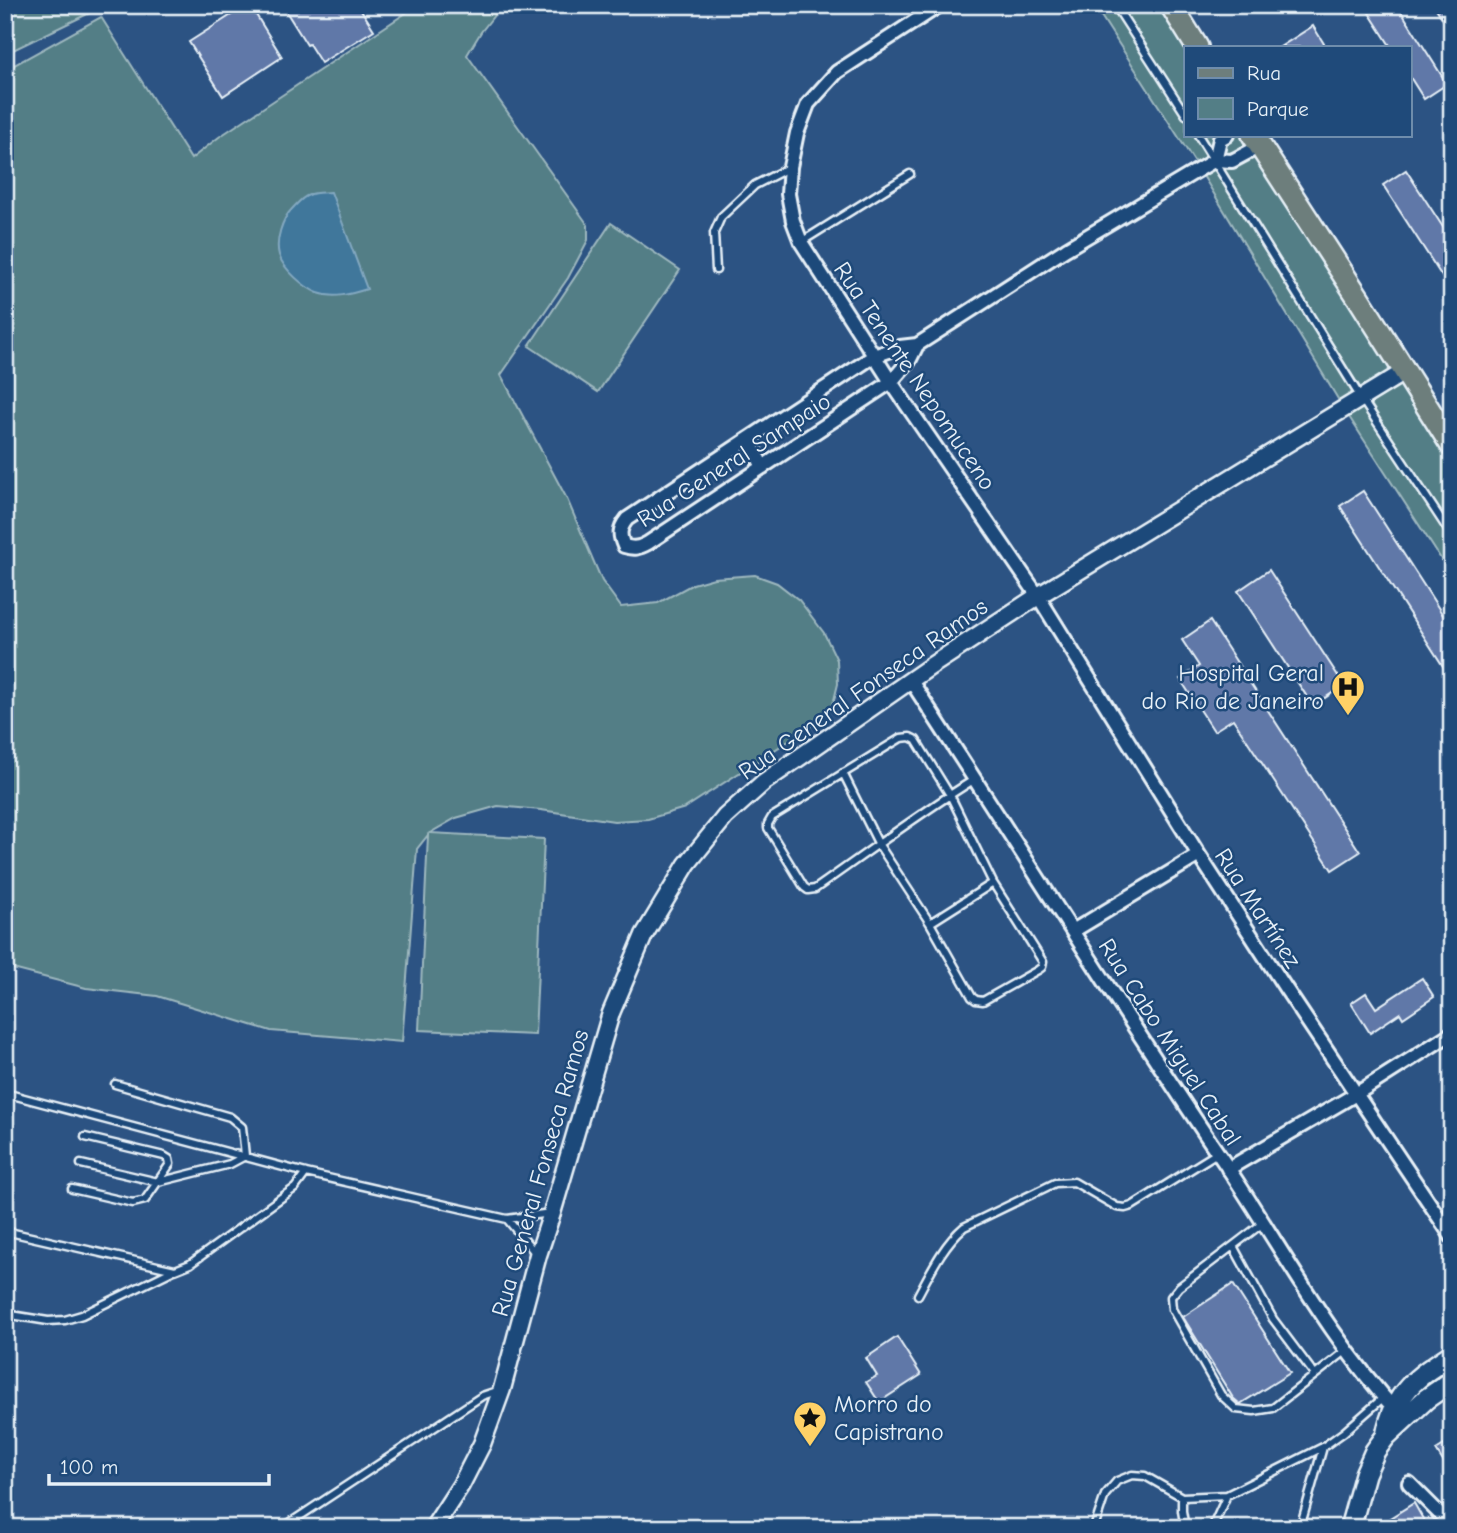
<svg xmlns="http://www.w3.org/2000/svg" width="1457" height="1533" font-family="'Comic Neue',sans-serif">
<rect width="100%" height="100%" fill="#2c5383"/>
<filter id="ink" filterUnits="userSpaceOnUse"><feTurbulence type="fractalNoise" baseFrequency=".0143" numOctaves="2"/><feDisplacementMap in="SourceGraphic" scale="14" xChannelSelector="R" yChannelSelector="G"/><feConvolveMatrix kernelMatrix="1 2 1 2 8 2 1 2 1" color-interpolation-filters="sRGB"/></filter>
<g filter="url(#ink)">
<!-- green -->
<path fill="#537e86" stroke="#9eb8bf" stroke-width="2" d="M5 5H106L5 54Z
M418 5H502L481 32 467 55 588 225V240L568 278 501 375 567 499 602 581 621 607 658 603 693 584 714 578 755 575 777 583 799 600 824 633 837 660 838 684 832 708 810 727 685 808 648 819 614 821 541 810 498 806 456 818 430 833 544 839 535 1035 419 1030 428 835 417 849 402 1042 271 1031 157 996 86 988 5 967V70L101 17 191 159 219 137Z
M1094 5H1175L1186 47V135H1258L1452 438V530L1244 207 1452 536V576L1344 409 1199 169Z
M611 223 680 270 598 392 529 346Z"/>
<!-- water -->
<path fill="#3f779b" stroke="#83a8c0" stroke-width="2" d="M331 192 367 289C351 294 334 299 318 293 305 288 283 269 279 255 275 241 282 219 292 209 297 204 302 197 309 195 315 192 324 193 331 192Z"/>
<!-- building -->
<path fill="#6178a8" stroke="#e8f1f8" stroke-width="2" d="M247 5H250L282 57 223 96 189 42Z
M282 5H358L374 30 321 63 309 44 307 45Z
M1364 5H1397L1447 84 1424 99 1410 77V47H1391Z
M1434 5H1452V34Z
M1313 26 1326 47H1280Z
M1406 170 1452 241V292L1383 185Z
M1363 491 1452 629V680L1340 506Z
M1269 570 1344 685 1313 706 1238 591Z
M1210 621 1360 852 1332 870 1233 719 1214 731 1180 679 1199 666 1182 640Z
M1422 978 1434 997 1403 1018 1400 1013 1370 1033 1351 1003 1366 993 1376 1008Z
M1233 1284 1290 1373 1240 1404 1233 1398 1183 1317Z
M897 1337 921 1375 879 1402 866 1382 877 1376 866 1358Z
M1452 1440V1476L1436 1450Z
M1414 1503 1428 1528H1374Z"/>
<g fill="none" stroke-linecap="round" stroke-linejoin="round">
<!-- service casing -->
<g stroke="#e8f1f8" stroke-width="11">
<path id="service" d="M1115 5 1186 115
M1198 135 1361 398 1452 536
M801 242 910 174
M716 270 714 233 721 217 755 185 790 167
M843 773 879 845 930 923 972 997 976 1000 983 1001 1038 970 1042 967 1043 962 993 883 950 795 916 740 910 737 901 738 772 817 768 824V828L804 887 808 890 815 889C868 852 920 813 975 779
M930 923 993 883
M5 1093 306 1173 507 1219 551 1213
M81 1164 158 1182 230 1164 245 1156 242 1127 230 1117 115 1084
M72 1189 133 1203 145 1200 170 1164 169 1159 164 1156 85 1137
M507 1219 537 1255
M1263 1223 1179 1287 1171 1297 1172 1309 1221 1395 1236 1409 1254 1411 1273 1408 1347 1350
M5 1231 175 1270 190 1264 285 1195 295 1188 306 1173
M1233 1246 1273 1319 1315 1375
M918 1295C931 1271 943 1245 964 1227L1055 1183 1074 1182 1117 1207 1125 1208 1132 1206 1217 1153
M5 1314 48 1321 65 1320 82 1315 174 1270
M1182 1497V1511L1185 1528
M282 1528 482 1396 500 1390
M979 1528C991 1523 999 1523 1012 1528
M1094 1528 1105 1495 1117 1481 1132 1475 1145 1476 1182 1497 1227 1495 1323 1447 1344 1432 1384 1397
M1212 1528 1227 1495
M1300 1528 1323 1447"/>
</g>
<!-- minor casing -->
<g stroke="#e8f1f8" stroke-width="18">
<path id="minor" d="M940 5 837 72 808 104 797 133 790 167 788 194 793 221 801 242 891 382 1038 596 1199 855 1286 989 1452 1237
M1215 160 1220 139 1227 135
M917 345 909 361 891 382 648 543C639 548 634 549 624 546 619 535 619 529 627 519L874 356 900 347 917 345 1066 249 1215 160 1232 161 1260 146
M748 439 763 467
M911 681C1017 843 1119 1008 1228 1168 1283 1250 1330 1339 1397 1412
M1073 931 1199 855
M1228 1169 1356 1094 1452 1033
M1409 1483 1448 1522 1452 1528"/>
</g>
<!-- tertiary casing -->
<g stroke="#e8f1f8" stroke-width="21">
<path id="tertiary" d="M433 1528 461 1485 482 1444 502 1389 538 1255 552 1213 611 1013 644 935 687 864 725 817 764 782 931 666 1038 596 1404 372"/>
</g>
<!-- secondary casing -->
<g stroke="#e8f1f8" stroke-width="24">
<path id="secondary" d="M1386 1436C1394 1392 1417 1377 1452 1354
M1350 1528 1365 1474 1375 1451 1386 1436 1426 1399 1452 1381"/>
</g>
<!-- primary casing -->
<g stroke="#e8f1f8" stroke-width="26">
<path id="primary" d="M1171 5 1197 47
M1253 135 1358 297 1452 446"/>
</g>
<!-- service -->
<use href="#service" stroke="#1f4a7a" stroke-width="6"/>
<!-- minor -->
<use href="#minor" stroke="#1f4a7a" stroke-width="12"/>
<!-- tertiary -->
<use href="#tertiary" stroke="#1f4a7a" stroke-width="16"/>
<!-- secondary -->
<use href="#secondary" stroke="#1f4a7a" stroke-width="19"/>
<!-- primary -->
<use href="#primary" stroke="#6d7e7c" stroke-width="21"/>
</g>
</g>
<!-- icons -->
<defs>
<g id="hospital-pin" transform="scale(1.75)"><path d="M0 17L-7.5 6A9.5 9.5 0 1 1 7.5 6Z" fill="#ffd166" stroke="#1f4a7a"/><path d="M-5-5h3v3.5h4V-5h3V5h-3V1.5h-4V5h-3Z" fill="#111"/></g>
<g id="sight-pin" transform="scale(1.75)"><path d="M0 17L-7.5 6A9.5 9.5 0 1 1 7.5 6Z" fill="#ffd166" stroke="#1f4a7a"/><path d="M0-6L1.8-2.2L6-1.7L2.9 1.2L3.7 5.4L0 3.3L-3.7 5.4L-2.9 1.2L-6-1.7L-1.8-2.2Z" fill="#111"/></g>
</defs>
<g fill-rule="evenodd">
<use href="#hospital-pin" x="1348" y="687"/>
<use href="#sight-pin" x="810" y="1418"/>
</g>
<g text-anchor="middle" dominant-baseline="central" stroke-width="5" stroke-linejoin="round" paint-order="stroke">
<!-- street labels -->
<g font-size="24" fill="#e8f1f8" stroke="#1f4a7a">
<text transform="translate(915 376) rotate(56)">Rua Tenente Nepomuceno</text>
<text transform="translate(734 460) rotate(-33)">Rua General Sampaio</text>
<text transform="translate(863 689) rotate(-35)">Rua General Fonseca Ramos</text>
<text transform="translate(1258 908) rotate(57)">Rua Martínez</text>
<text transform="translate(1170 1042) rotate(57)">Rua Cabo Miguel Cabal</text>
<text transform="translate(540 1173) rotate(-74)">Rua General Fonseca Ramos</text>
</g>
<!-- poi labels -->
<g font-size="24" fill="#e8f1f8" stroke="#1f4a7a" text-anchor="end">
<text x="1324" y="673">Hospital Geral<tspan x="1324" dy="28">do Rio de Janeiro</tspan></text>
<text x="834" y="1404" text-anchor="start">Morro do<tspan x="834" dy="28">Capistrano</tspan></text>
</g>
</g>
<!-- margin -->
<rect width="1457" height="1533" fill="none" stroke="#1f4a7a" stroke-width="28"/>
<rect x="14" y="14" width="1429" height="1505" fill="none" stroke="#e8f1f8" stroke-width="2.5" filter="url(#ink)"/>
<!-- legend -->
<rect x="1184" y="46" width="228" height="91" fill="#1f4a7a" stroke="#6f8dac" stroke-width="2"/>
<rect x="1198" y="68" width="35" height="10" fill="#6d7e7c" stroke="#6f8dac" stroke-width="2"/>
<text x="1247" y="80" font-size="21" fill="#e8f1f8">Rua</text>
<rect x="1198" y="98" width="35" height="21" fill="#537e86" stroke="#6f8dac" stroke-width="2"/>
<text x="1247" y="116" font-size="21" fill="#e8f1f8">Parque</text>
<!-- scale -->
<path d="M49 1474v10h220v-10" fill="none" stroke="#e8f1f8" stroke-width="3.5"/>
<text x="60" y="1474" font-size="21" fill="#e8f1f8" stroke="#1f4a7a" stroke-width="5" paint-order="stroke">100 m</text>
</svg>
